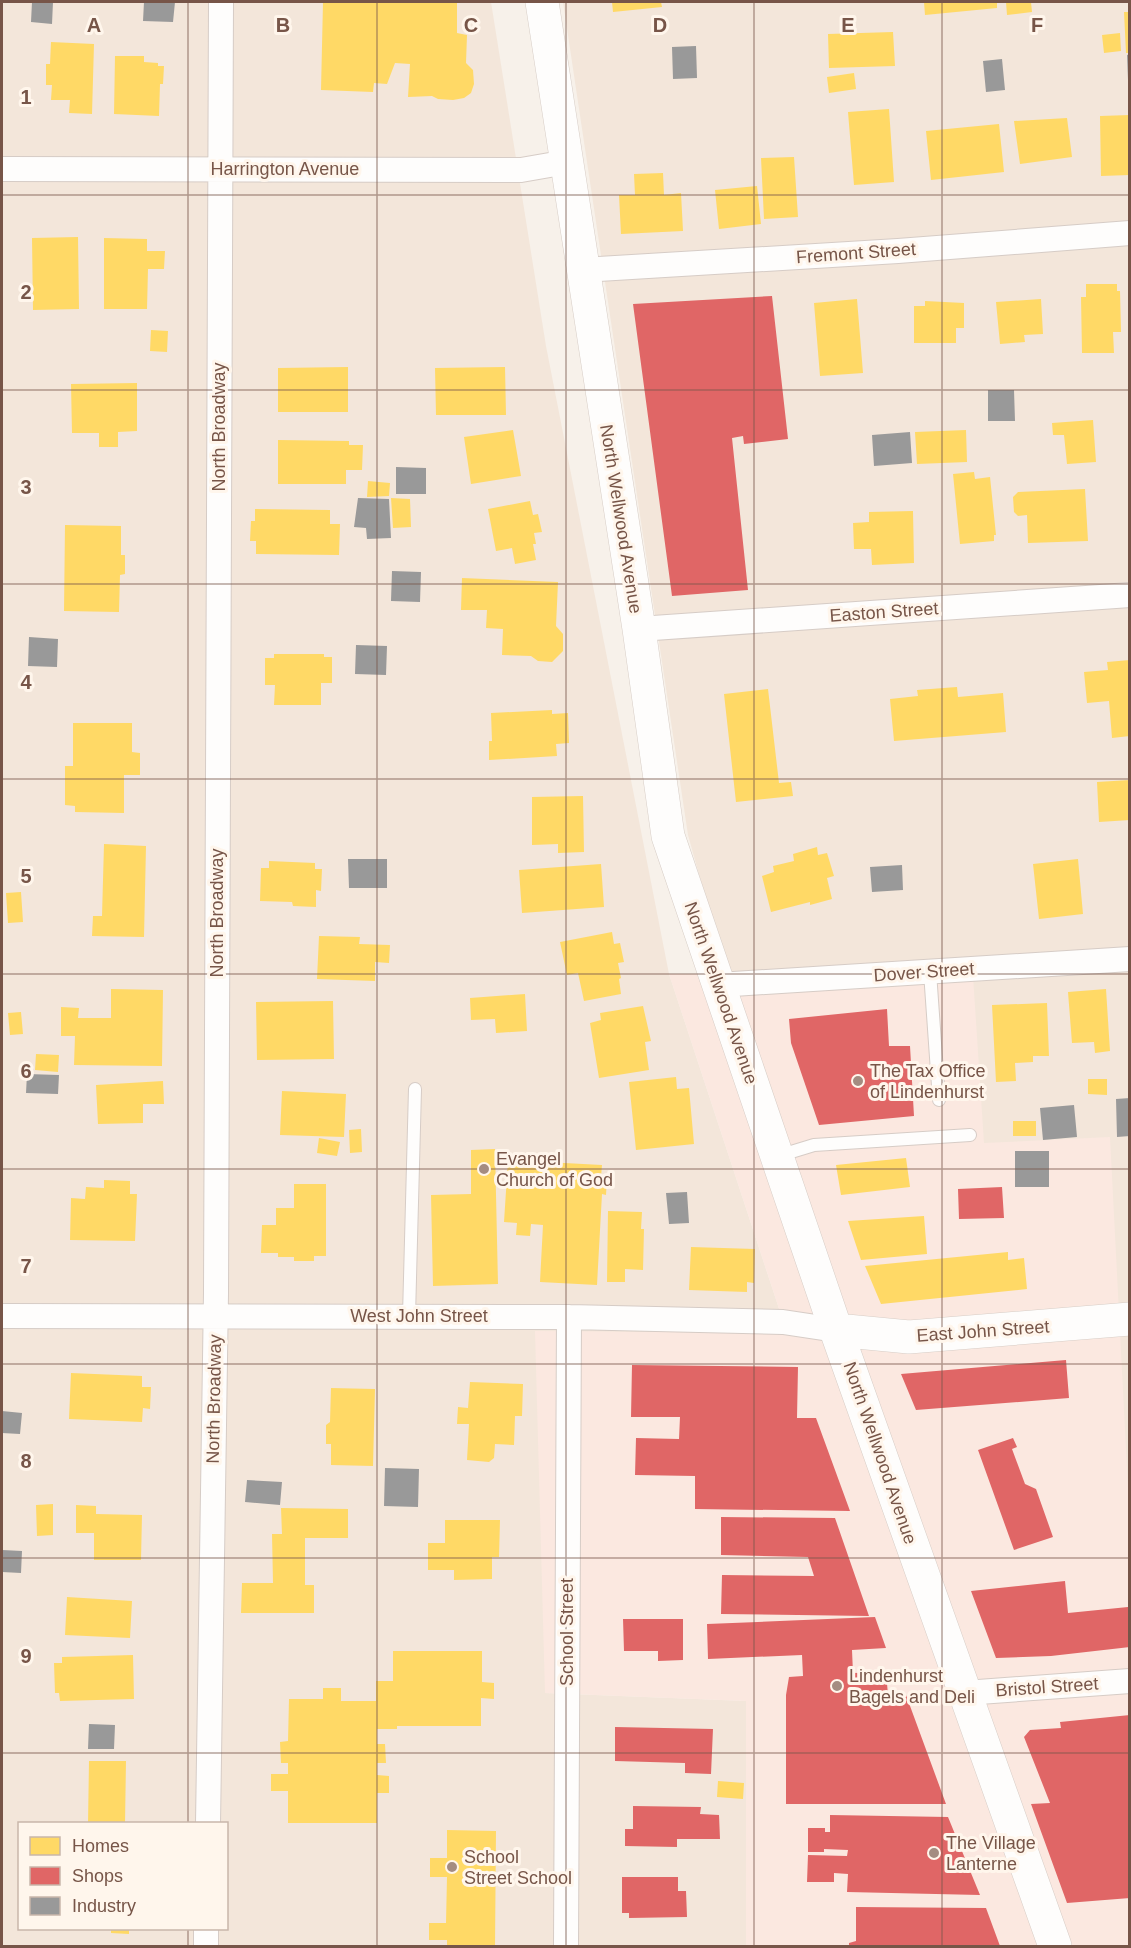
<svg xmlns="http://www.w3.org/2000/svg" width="1131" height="1948" font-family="Helvetica,sans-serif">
<rect width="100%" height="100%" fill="#f7f1ea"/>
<!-- residential -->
<path fill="#f3e6da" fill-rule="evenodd" d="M2 2H491L546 346 669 974 787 1333 545 1693 746 1701V1946H2ZM20 1824H226V1928H20Z
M563 2H1129V1527L984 1143 727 975 688 835Z"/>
<!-- commercial -->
<path fill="#fbe8e0" d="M669 974 973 976 984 1143 1110 1137 1130 1527 1129 1946H746V1701L545 1693 535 1331 787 1333Z"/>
<!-- homes -->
<path fill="#ffd966" d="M323 2H457V33L467 35 466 63 473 70 474 84 471 93 464 98 453 100 438 99 432 96 408 97 410 64 395 63 387 84 374 83 373 92 321 90Z
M612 2H661L662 7 613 12Z
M924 2H997V8L925 15Z
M1006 2H1031L1032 12 1007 15Z
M1124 12H1130V53H1126Z
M893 32 895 66 829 68 828 34Z
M1120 33 1121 51 1104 53 1102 35Z
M51 42 94 44 92 114 69 113 70 100H51L52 85H46V64H50Z
M115 56H144V62L158 63V66H164L163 84H160L159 116 114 114Z
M854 73 856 89 829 93 827 77Z
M889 109 894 182 854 185 848 112Z
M1130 115V175L1101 176 1100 116Z
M1067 118 1072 157 1020 164 1014 121Z
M999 124 1004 172 931 180 926 131Z
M794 157 798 217 764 219 761 158Z
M663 173 664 195 681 193 683 231 621 234 619 195H635L634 174Z
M757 186 761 224 719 229 715 190Z
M78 237 79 309 33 310 32 238Z
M104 238 147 239V251H165L164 269H148L147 309H104Z
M1086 284H1117V291H1120L1121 332H1113L1114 353H1082L1081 297H1086Z
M857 299 863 373 820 376 814 303Z
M1041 299 1043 334 1024 335 1025 342 1000 344 996 302Z
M925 301 964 303V328H956V343H914V306H925Z
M151 330 168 331 167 352 150 351Z
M348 367V412H278V368Z
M505 367 506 415H436L435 368Z
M137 383V431L118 432V447H99V433H72L71 384Z
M1093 420 1096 462 1067 464 1064 435H1053L1052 423Z
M513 430 521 476 471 484 464 437Z
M966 430 967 462 917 464 915 432Z
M278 440 349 441V445H363L362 470H346V484H278Z
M974 472 975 479 990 477 996 535H994V541L960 544 953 474Z
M368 481 390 483 389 496 367 497Z
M1085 489 1088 541 1028 543 1027 515 1018 516 1014 512 1013 497 1018 492Z
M391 498 410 499 411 527 393 528Z
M530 501 533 515 538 514 542 532 534 533 536 544H533L536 560 515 564 512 548 496 551 488 509Z
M255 509 330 510V524H340L339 555 256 554V541H250L251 521H255Z
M913 511 914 563 872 565 871 549H854L853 523 869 522V512Z
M65 525 121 526V555H125V574L120 575 119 612 64 611Z
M462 578 558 582 556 626 563 634V651L552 662 538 661 531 656 502 655 503 629 486 628 487 610H461Z
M274 654H324V657H332V683H321V705H274L275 685H265V658H274Z
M1130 660V736L1112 738 1109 701 1087 703 1084 672 1108 670 1107 662Z
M957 687 958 697 1003 693 1006 732 894 741 890 699 918 696 917 690Z
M768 689 779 783 791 782 793 796 736 802 724 694Z
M552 710V714L568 713 569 743 556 744 557 756 489 760V741H492L491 713Z
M73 723H132V752L140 753V775H124V813L75 812V806L65 805V766H73Z
M1130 780V820L1099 822 1097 782Z
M583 796 584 852 558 853V844L532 845V797Z
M104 844 146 846 144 937 92 936 93 916H102Z
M817 847 818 855 827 853 834 876 827 878 832 899 810 905V902L771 912 762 876 774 872 773 866 794 861 793 854Z
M1078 859 1083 914 1039 919 1033 864Z
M269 861 315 863V869H322L321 891 316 890V907L293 906 292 902 260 901 261 868H269Z
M601 864 604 907 522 913 519 870Z
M21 892 23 922 8 923 6 893Z
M612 932 614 944 620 943 624 962 618 963 621 978 619 979 621 994 584 1001 578 973 567 975 560 942Z
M319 936 360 937 359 944 390 945 389 963 375 962V981L317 979Z
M111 989 163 990 162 1066 74 1065 75 1036H61V1007L79 1008 78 1018H111Z
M1106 989 1110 1051 1095 1053 1094 1042 1072 1043 1068 992Z
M525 994 527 1031 496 1033 495 1019 471 1020 470 998Z
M333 1001 334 1059 257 1060 256 1002Z
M1047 1003 1049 1056H1033V1062L1015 1063 1016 1081 996 1082 992 1005Z
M643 1006 651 1041 645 1042 649 1070 599 1078 590 1023 601 1020 600 1013Z
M21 1012 23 1034 10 1035 8 1013Z
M36 1054 59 1055 58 1072 35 1070Z
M676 1077 677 1089 689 1088 694 1144 636 1150 629 1082Z
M1088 1079H1107V1095L1088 1094Z
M163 1081 164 1104H143V1123L98 1124 96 1085Z
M282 1091 346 1094 344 1137 280 1135Z
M1013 1121H1036V1136H1013Z
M361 1129 362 1152 350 1153 349 1130Z
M319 1138 340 1142 337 1156 317 1153Z
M495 1149 498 1284 433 1286 431 1195 471 1194V1150Z
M906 1158 910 1187 841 1195 836 1165Z
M508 1160 602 1165 601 1177H607L606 1195 602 1194 597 1285 540 1282 543 1225 531 1224 530 1236 516 1235 517 1223 504 1222Z
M104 1180 130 1181V1194H137L135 1241 70 1240 71 1198 85 1199 86 1187 104 1188Z
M294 1184H326V1256H314V1261H294V1257H278V1253H261L262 1225H276V1208H294Z
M608 1211 642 1212 641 1229H644L643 1270 625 1269V1282H607Z
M924 1216 927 1254 861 1260 848 1221Z
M691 1247 755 1249 754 1283 747 1282V1292L689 1290Z
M1008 1252V1260L1024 1258 1027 1289 881 1304 865 1266Z
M71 1373 142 1376V1387H151L150 1409 143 1408 142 1422 69 1419Z
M470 1382 523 1384 522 1416H515L514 1445 495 1444 494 1458 489 1462 467 1460 469 1424H457L458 1407 468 1408Z
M331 1388 375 1389 373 1466 331 1465V1444H326V1425L330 1422Z
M53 1504V1535L37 1536 36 1505Z
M76 1505 96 1506V1514L142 1515 141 1560H94V1533H76Z
M281 1508 348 1509V1538H305V1585H314V1613H241L242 1583H273L272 1534H282Z
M445 1520H500L499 1557H492V1579L454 1580V1570H428V1543H445Z
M67 1597 132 1601 130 1638 65 1635Z
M393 1651H482V1682L494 1683V1699L481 1698V1726H397V1729H377V1744H385L386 1763H377V1775L389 1776V1793H377V1823H288V1791H271V1774H288V1763H281L280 1742 288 1741 289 1699H323V1688H341V1701H376V1681H393Z
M133 1655 134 1699 60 1701 59 1693H55L54 1663H62V1657Z
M89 1761H126L125 1824H88Z
M718 1781 744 1783 743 1799 717 1797Z
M447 1830 496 1831 495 1946H447V1940H429V1923H446L447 1877H430V1858H447Z
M111 1928H129V1934L111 1933Z"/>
<!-- shops -->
<path fill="#e06666" d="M772 296 788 439 744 444 743 436 732 438 748 590 672 596 633 304Z
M887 1009 889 1046H910L914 1116 819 1125 791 1043 789 1019Z
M1002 1187 1004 1218 959 1219 958 1189Z
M1066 1360 1069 1398 916 1410 901 1374Z
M632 1365 798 1367 797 1418H816L850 1511 695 1509V1476L635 1475 636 1438 679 1439 680 1417H631Z
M1013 1438 1017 1447 1012 1449 1025 1484 1036 1489 1053 1537 1014 1550 978 1450Z
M721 1517 835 1518 869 1616 721 1614 722 1575 814 1576 808 1557 721 1555Z
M1065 1581 1068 1613 1128 1607 1130 1647 1051 1656 996 1658 971 1591Z
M875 1617 886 1648 852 1650 853 1673 886 1672 888 1695H906L946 1804H786V1695L789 1677 803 1676 802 1655 708 1659 707 1624Z
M623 1619H683V1660L658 1661V1651H624Z
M1130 1715V1898L1067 1903 1031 1804 1050 1803 1024 1737 1030 1730 1061 1728 1060 1722Z
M615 1727 713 1729 711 1774 685 1773V1763L615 1761Z
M633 1806 701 1807 700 1814 719 1815 720 1839H677V1847L625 1846V1829H633Z
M830 1815 948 1817 980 1895 847 1892 848 1874 834 1873V1882H807L808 1855 847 1856 848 1850 824 1849V1852H808V1828H825V1832H830Z
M622 1877H678V1891H686L687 1917 629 1918V1913H622Z
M856 1907 986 1908 1000 1946H849V1943L856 1941Z"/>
<!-- industry -->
<path fill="#999" d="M32 2H53L52 24 31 22Z
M144 2H175L173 22 143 21Z
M696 46 697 78 673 79 672 47Z
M1130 54V80H1128L1127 55Z
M1002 59 1005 90 986 92 983 61Z
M988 390H1014L1015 421H988Z
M910 432 912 463 874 466 872 435Z
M396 467 426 468V494H396Z
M358 498 389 499 391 538 367 539 366 528 354 527Z
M392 571 421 572 420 602 391 601Z
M29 637 58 639 57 667 28 666Z
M356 645 387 646 386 675 355 674Z
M348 859H387V888H349Z
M902 865 903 890 872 892 870 867Z
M27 1074 59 1075 58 1094 26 1093Z
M1130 1098V1136L1117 1137 1116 1099Z
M1074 1105 1077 1137 1043 1140 1040 1108Z
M1015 1151H1049V1187H1015Z
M687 1192 689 1223 669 1224 666 1193Z
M2 1411 22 1413 20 1434 2 1433Z
M385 1468 419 1469 418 1507 384 1506Z
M247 1480 282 1482 280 1505 245 1502Z
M2 1550 22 1551 21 1573 2 1572Z
M89 1724 115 1725 114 1749H88Z"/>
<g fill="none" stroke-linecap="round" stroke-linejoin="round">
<!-- lane casing -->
<g stroke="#d6ccc6" stroke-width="14">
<path id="lane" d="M930 972 939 1100
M778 1156 814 1145 970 1135
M409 1316 415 1089"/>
</g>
<!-- street casing -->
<g stroke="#d6ccc6" stroke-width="26">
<path id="street" d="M2 169 521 170 567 162
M582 270 898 251 1130 233
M639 629 1130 595
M718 985 1130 959
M2 1316 569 1317 783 1322 836 1330
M965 1693 1130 1681
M208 1824 216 1293 221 2
M206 1946V1928
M566 1946 569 1317"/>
</g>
<!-- secondary casing -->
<g stroke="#d7cdc6" stroke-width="34">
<path id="secondary" d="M542 2 639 629 668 836 836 1330 1055 1946
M836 1330 909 1337 1130 1319"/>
</g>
<!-- lane -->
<use href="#lane" stroke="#fefdfc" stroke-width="12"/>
<!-- street -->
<use href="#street" stroke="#fefdfc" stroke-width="24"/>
<!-- secondary -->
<use href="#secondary" stroke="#fefdfc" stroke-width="33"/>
</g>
<!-- grid -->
<path fill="none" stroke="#775548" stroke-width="1.5" stroke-opacity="0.55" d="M188 2V1824M377 2V1946M566 2V1946M754 2V1946M942 2V1946M2 195H1130M2 390H1130M2 584H1130M2 779H1130M2 974H1130M2 1169H1130M2 1364H1130M2 1558H1130M2 1753H1130M188 1928V1946"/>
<!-- markers -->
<g fill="#a48c81" stroke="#fff6ec" stroke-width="2">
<circle cx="858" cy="1081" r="6"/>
<circle cx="484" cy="1169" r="6"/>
<circle cx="837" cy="1686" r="6"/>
<circle cx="934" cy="1853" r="6"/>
<circle cx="452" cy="1867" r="6"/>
</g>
<g text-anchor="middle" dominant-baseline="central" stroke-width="6" stroke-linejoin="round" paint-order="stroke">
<!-- street labels -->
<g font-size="18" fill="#775548" stroke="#fff6ec">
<text x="285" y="169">Harrington Avenue</text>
<text transform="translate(856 253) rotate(-4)">Fremont Street</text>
<text transform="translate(219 427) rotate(-90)">North Broadway</text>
<text transform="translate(621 519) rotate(81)">North Wellwood Avenue</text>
<text transform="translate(884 612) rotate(-4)">Easton Street</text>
<text transform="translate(217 913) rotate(-90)">North Broadway</text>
<text transform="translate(924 972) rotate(-4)">Dover Street</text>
<text transform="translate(721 993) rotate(71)">North Wellwood Avenue</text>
<text x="419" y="1316">West John Street</text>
<text transform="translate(983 1331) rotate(-4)">East John Street</text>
<text transform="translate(214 1399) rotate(-89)">North Broadway</text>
<text transform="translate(880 1453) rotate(71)">North Wellwood Avenue</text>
<text transform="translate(567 1632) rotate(-90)">School Street</text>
<text transform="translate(1047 1687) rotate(-4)">Bristol Street</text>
</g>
<!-- poi labels -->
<g font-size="18" fill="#775548" stroke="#fff6ec" text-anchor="start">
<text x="870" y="1071">The Tax Office<tspan x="870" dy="21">of Lindenhurst</tspan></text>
<text x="496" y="1159">Evangel<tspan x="496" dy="21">Church of God</tspan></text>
<text x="849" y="1676">Lindenhurst<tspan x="849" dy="21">Bagels and Deli</tspan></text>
<text x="946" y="1843">The Village<tspan x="946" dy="21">Lanterne</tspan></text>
<text x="464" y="1857">School<tspan x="464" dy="21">Street School</tspan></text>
</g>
</g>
<g font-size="20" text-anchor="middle" font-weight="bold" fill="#775548" stroke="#fff6ec" stroke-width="6" stroke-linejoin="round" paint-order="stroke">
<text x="94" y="32">A</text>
<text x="283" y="32">B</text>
<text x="471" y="32">C</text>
<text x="660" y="32">D</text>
<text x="848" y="32">E</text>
<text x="1037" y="32">F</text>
<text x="26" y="104">1</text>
<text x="26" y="299">2</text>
<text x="26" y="494">3</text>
<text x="26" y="689">4</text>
<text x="26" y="883">5</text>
<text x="26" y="1078">6</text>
<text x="26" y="1273">7</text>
<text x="26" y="1468">8</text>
<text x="26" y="1663">9</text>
</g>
<!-- border -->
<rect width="1131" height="1948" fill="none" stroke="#775548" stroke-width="6"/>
<!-- legend -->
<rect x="18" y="1822" width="210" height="108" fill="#fff6ec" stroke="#c9b6aa" stroke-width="1.5"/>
<rect x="30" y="1837" width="30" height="18" fill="#ffd966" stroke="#c9b6aa" stroke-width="1.5"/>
<text x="72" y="1852" font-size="18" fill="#775548">Homes</text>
<rect x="30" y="1867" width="30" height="18" fill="#e06666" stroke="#c9b6aa" stroke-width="1.5"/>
<text x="72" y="1882" font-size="18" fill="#775548">Shops</text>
<rect x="30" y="1897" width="30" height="18" fill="#999999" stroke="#c9b6aa" stroke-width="1.5"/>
<text x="72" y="1912" font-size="18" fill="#775548">Industry</text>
</svg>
